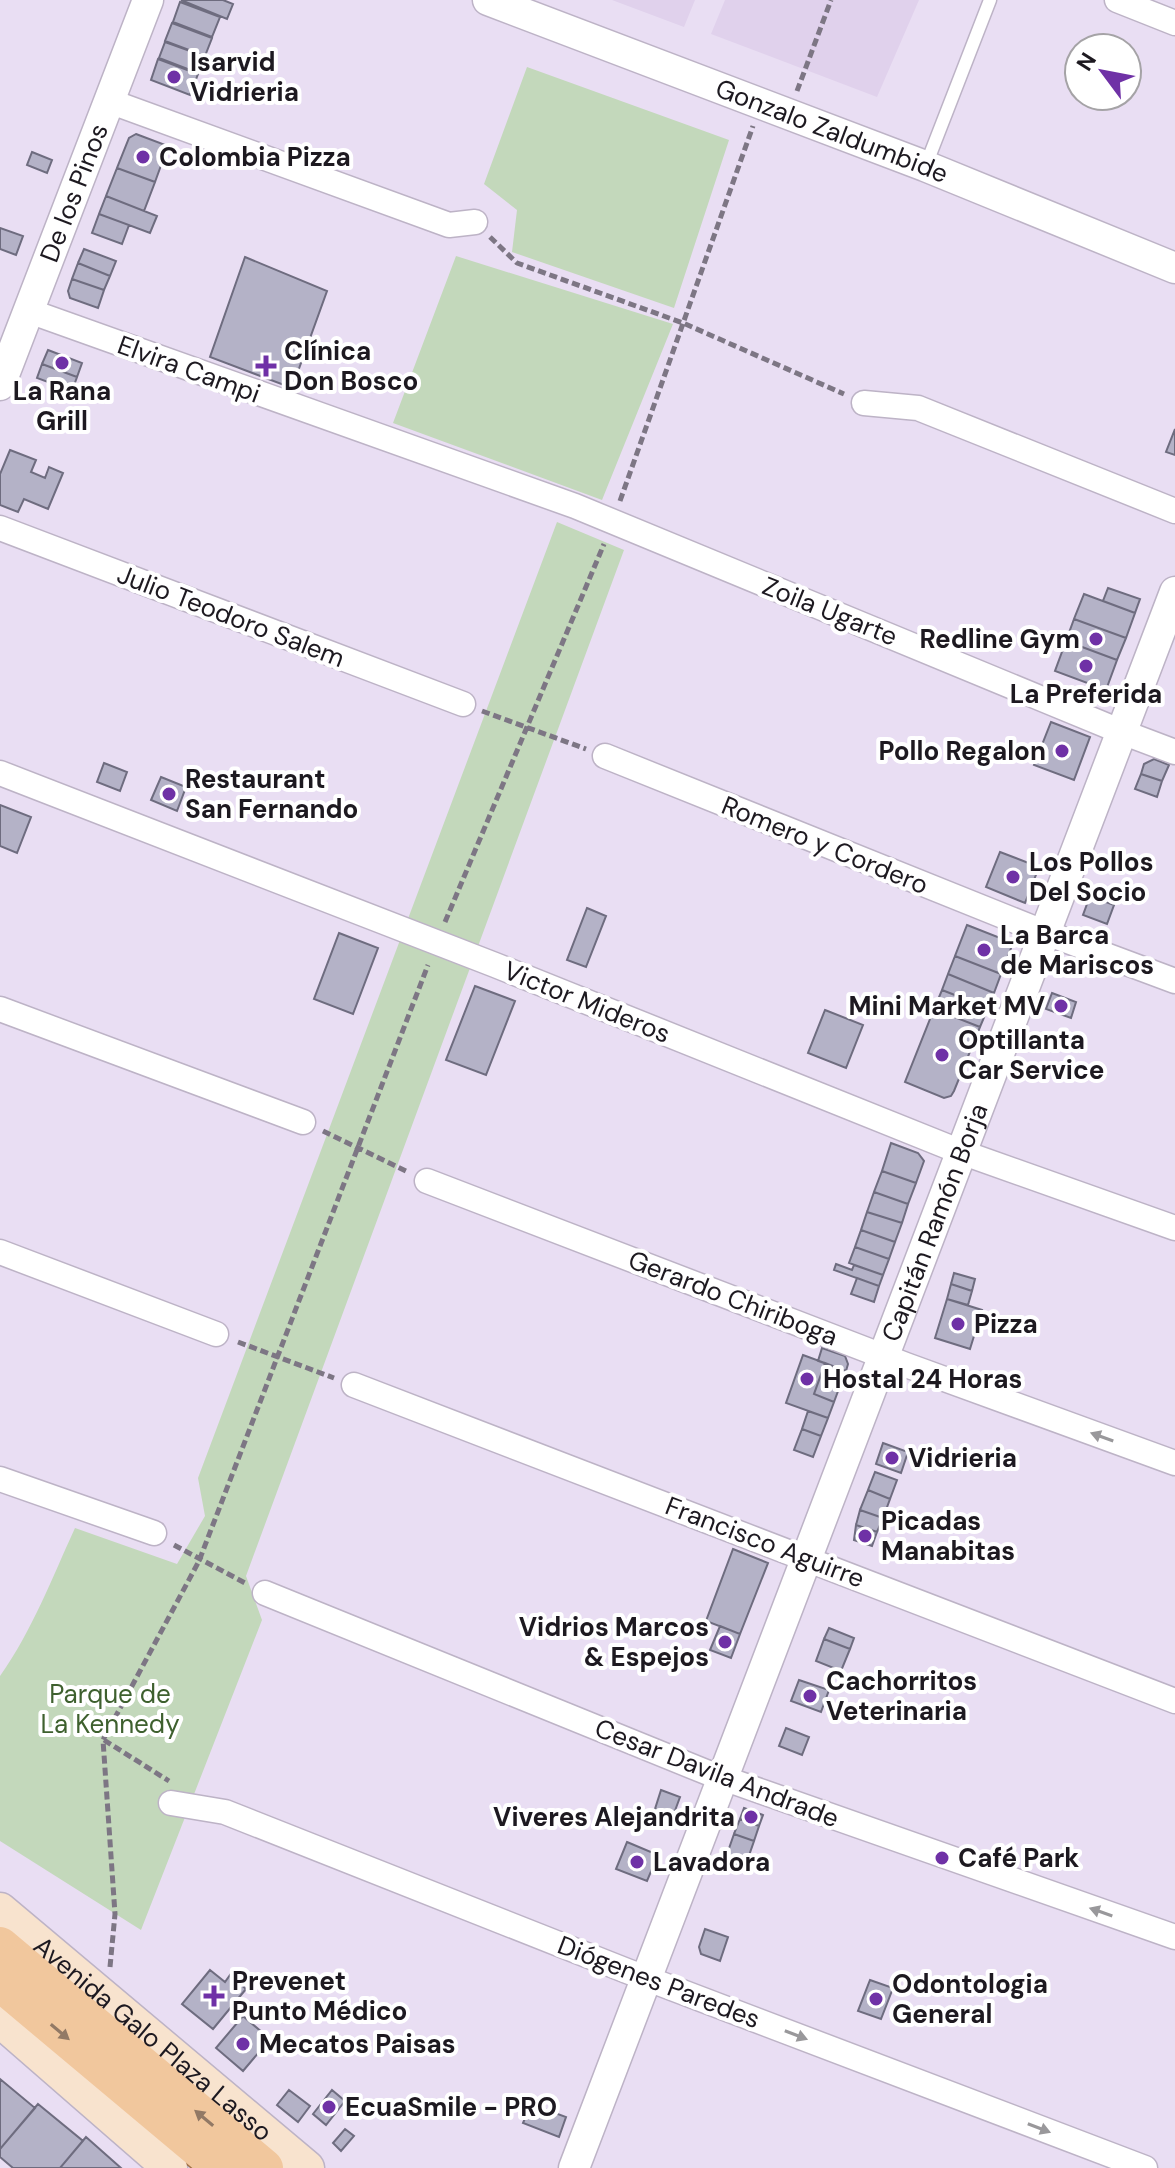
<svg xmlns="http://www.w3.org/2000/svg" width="1175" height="2168" font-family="'DM Sans',sans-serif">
<rect width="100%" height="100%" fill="#e9def3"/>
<!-- built -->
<path fill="#e0d1ec" d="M612 0H695L684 27Z
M725 0H919L877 97 711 34Z"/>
<!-- green -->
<path fill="#c3d8bb" d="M527 67 729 140 674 308 512 252 517 210 484 184Z
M456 256 673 324 602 500 393 423Z
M557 522 624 550 246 1576 262 1620 141 1930 0 1841V1676C32 1631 52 1578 75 1528L177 1564 205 1516 198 1478Z"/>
<!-- building -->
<path fill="#b4b2c7" stroke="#6e6c7f" stroke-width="2" d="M181 0H223L233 4 227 19Z
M180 2 220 17 212 37 173 22Z
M172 23 212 38 205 56 165 41Z
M165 42 204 56 198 73 159 58Z
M158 59 198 74 190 95 151 80Z
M136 134 168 146 155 182 117 168 129 138Z
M32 152 52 160 47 173 27 165Z
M117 168 155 182 144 211 106 196Z
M106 196 157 216 150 233 99 214Z
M99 214 129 225 122 244 92 233Z
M0 228 23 236 16 255 0 249Z
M84 249 116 261 110 276 78 263Z
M245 257 327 291 292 388 210 357Z
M78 263 110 276 104 290 72 279Z
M72 279 104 290 98 308 70 298 68 291Z
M48 350 82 363 77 377 42 364Z
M42 364 77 377 72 391 37 378Z
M1175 429V455L1166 452Z
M10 450 36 460 31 472 45 478 49 467 63 473 48 509 24 499 18 512 0 505V474Z
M1108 588 1140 599 1135 613 1103 601Z
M1084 594 1135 613 1126 638 1074 619Z
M1074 619 1126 638 1117 660 1066 641Z
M1066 641 1117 660 1106 690 1055 671Z
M1051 722 1090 737 1074 780 1034 765Z
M1154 759 1169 765 1162 781 1141 774 1144 764Z
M104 763 127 772 120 791 97 782Z
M1141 774 1162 781 1157 797 1135 789Z
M161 777 186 787 177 811 151 800Z
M0 805 31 817 17 853 0 846Z
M1000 852 1039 867 1025 903 986 887Z
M1090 896 1114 905 1107 924 1083 915Z
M587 908 606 916 586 967 567 960Z
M967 925 1013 943 1001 974 955 956Z
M339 933 378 948 353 1014 314 999Z
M955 956 1001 974 994 993 948 974Z
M948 974 994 993 988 1008 942 990Z
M475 986 515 1001 486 1075 446 1060Z
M942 990 988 1008 980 1027 934 1009Z
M1052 993 1076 1002 1071 1018 1046 1009Z
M934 1009 980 1027 954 1091 951 1096 944 1098 905 1082Z
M825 1010 863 1025 846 1068 808 1053Z
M891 1143 918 1153 924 1161 916 1183 882 1171Z
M882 1171 916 1183 908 1204 874 1192Z
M874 1192 908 1204 902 1223 867 1212Z
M867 1212 902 1223 895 1242 861 1230Z
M861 1230 895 1242 889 1259 855 1247Z
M855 1247 889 1259 883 1275 849 1263Z
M836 1264 852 1270 854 1265 883 1275 879 1286 834 1270Z
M954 1273 975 1279 972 1291 951 1284Z
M857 1278 879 1286 874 1302 851 1294Z
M951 1284 972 1291 968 1305 947 1299Z
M947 1299 982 1310 970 1349 935 1338Z
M822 1348 845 1356 848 1364 846 1371 818 1361Z
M803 1355 825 1363 814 1394 834 1402 828 1418 786 1403Z
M825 1363 846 1371 841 1383 821 1375Z
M821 1375 841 1383 834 1402 814 1394Z
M808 1411 828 1418 821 1436 802 1429Z
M802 1429 821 1436 813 1457 794 1450Z
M883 1443 908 1452 901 1473 876 1464Z
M875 1472 897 1480 890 1499 868 1490Z
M868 1490 890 1499 883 1518 860 1510Z
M860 1510 883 1518 877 1532 856 1525Z
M856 1525 877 1532 872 1546 854 1540Z
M733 1549 768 1563 740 1634 706 1621Z
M720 1626 740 1634 731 1658 710 1650Z
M829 1628 854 1638 850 1649 824 1639Z
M824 1639 850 1649 841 1671 816 1661Z
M799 1680 829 1690 821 1712 791 1701Z
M786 1728 809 1737 802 1755 779 1746Z
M661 1790 680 1797 673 1816 655 1809Z
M744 1808 763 1815 759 1826 740 1819Z
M740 1819 759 1826 754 1841 734 1834Z
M734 1834 754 1841 745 1867 725 1860Z
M627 1842 658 1855 647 1881 616 1869Z
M705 1929 728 1937 720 1961 701 1954 699 1947Z
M210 1970 225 1982 230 1975 246 1989 213 2029 182 2004Z
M870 1980 893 1988 881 2019 858 2011Z
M243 2016 270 2039 243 2071 216 2048Z
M0 2079 35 2108 0 2149Z
M289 2090 310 2106 298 2122 277 2105Z
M332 2090 345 2101 326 2125 313 2114Z
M38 2104 83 2141 60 2168H13L0 2157V2149Z
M531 2104 566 2117 559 2137 523 2123Z
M345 2129 354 2136 341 2151 333 2143Z
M86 2137 121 2168H60Z"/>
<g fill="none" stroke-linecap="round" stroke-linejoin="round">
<!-- service casing -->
<g stroke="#bdb3c6" stroke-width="15">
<path id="service" d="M926 165 990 0"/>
</g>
<!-- minor casing -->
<g stroke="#bdb3c6" stroke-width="27">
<path id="minor" d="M1117 0 1175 23
M109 101 449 225 475 222
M29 311 575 506 1122 732 1175 752
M864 403 918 408 1175 511
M0 528 463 704
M605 756 1033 928 1175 981
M0 773 495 965 961 1152 1175 1228
M0 1009 303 1122
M427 1181 906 1365 1175 1463
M0 1252 216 1334
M354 1385 1175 1701
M0 1479 154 1533
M265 1593 706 1772 1175 1937
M171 1803 225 1812 627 1971 1145 2168"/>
</g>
<!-- tertiary casing -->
<g stroke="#bdb3c6" stroke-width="33">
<g id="tertiary">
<path id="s1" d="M488 0 925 166 1175 268"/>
<path id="s2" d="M0 385 148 0"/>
<path id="s3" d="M574 2168 1175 592"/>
</g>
</g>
<!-- secondary casing -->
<g stroke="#bdb3c6" stroke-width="37">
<g id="secondary">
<path id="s4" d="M0 1910 307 2168"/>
<path d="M0 2020 170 2168"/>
</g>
</g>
<!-- primary casing -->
<g stroke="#a07147" stroke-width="41">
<path id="primary" d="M0 1946 264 2168
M0 1982 222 2168"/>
</g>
<!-- path -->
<path stroke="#7d7684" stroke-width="5" stroke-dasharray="8 4" stroke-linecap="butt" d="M797 91 831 0
M490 237 517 263 683 323 844 394
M620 501 753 126
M482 711 586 749
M445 922 604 544
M323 1131 408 1172
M238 1342 334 1378
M174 1545 247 1584
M104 1740 169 1781
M110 1967 115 1914 103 1740 199 1561 428 965"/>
<!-- service -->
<use href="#service" stroke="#fff" stroke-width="12"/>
<!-- minor -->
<use href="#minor" stroke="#fff" stroke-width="24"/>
<!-- tertiary -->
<use href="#tertiary" stroke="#fff" stroke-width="30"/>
<!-- secondary -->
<use href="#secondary" stroke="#f8e3ce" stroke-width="34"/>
<!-- primary -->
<use href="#primary" stroke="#f1c79d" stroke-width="38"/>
</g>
<!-- one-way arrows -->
<defs><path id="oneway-solid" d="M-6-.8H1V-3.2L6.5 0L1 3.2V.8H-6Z" transform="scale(2)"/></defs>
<g fill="#99989b">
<use href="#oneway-solid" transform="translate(1102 1437) rotate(-160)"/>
<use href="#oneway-solid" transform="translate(1101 1912) rotate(-161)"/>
<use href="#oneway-solid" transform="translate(796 2035) rotate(21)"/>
<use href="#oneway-solid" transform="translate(1039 2128) rotate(21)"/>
</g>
<g fill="#927965">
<use href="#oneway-solid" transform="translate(60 2032) rotate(40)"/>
<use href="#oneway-solid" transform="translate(204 2118) rotate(-140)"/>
</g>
<!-- markers -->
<g fill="#6f31a6" stroke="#fff" stroke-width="3">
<circle cx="174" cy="77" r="8"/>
<circle cx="143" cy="157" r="8"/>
<circle cx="62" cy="363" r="8"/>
<path d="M262 354h8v8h8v8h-8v8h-8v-8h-8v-8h8z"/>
<circle cx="1096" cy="639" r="8"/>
<circle cx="1086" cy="666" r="8"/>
<circle cx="1062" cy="751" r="8"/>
<circle cx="169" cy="794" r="8"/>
<circle cx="1013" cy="877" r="8"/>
<circle cx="984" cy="950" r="8"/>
<circle cx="1061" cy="1006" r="8"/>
<circle cx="942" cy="1055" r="8"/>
<circle cx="958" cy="1324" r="8"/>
<circle cx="807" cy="1379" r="8"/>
<circle cx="892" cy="1458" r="8"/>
<circle cx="865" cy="1536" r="8"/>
<circle cx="725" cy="1642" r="8"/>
<circle cx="810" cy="1696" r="8"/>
<circle cx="751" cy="1817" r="8"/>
<circle cx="942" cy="1858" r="8"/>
<circle cx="637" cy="1862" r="8"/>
<path d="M210 1984h8v8h8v8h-8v8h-8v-8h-8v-8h8z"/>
<circle cx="876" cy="1999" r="8"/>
<circle cx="243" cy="2044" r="8"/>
<circle cx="329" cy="2107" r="8"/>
</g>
<g text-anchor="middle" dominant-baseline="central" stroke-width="8" stroke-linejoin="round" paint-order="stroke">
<!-- poi labels -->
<g font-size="26" font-weight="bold" fill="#1d1920" stroke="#fff" text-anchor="start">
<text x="190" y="62">Isarvid<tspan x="190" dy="30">Vidrieria</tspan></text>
<text x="159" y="157">Colombia Pizza</text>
<text x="284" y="351">Clínica<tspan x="284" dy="30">Don Bosco</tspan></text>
<text x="62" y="391" text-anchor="middle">La Rana<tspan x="62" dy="30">Grill</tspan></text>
<text x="1080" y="639" text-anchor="end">Redline Gym</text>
<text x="1086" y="694" text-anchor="middle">La Preferida</text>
<text x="1046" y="751" text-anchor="end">Pollo Regalon</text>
<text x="185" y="779">Restaurant<tspan x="185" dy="30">San Fernando</tspan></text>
<text x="1029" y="862">Los Pollos<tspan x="1029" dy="30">Del Socio</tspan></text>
<text x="1000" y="935">La Barca<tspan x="1000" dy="30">de Mariscos</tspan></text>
<text x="1045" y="1006" text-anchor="end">Mini Market MV</text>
<text x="958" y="1040">Optillanta<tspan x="958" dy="30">Car Service</tspan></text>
<text x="974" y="1324">Pizza</text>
<text x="823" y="1379">Hostal 24 Horas</text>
<text x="908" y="1458">Vidrieria</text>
<text x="881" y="1521">Picadas<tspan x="881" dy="30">Manabitas</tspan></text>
<text x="709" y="1627" text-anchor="end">Vidrios Marcos<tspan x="709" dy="30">&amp; Espejos</tspan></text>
<text x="826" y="1681">Cachorritos<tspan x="826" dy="30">Veterinaria</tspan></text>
<text x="735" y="1817" text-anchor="end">Viveres Alejandrita</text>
<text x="958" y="1858">Café Park</text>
<text x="653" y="1862">Lavadora</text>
<text x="232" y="1981">Prevenet<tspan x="232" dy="30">Punto Médico</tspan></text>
<text x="892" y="1984">Odontologia<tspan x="892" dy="30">General</tspan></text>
<text x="259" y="2044">Mecatos Paisas</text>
<text x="345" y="2107">EcuaSmile - PRO</text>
</g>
<!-- street labels -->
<g font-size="26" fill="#1d1920" stroke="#fff">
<text stroke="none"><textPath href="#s1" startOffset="368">Gonzalo Zaldumbide</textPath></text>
<text stroke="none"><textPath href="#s2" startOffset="206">De los Pinos</textPath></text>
<text transform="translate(189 369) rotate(20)">Elvira Campi</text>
<text transform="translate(830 611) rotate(22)">Zoila Ugarte</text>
<text transform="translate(231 616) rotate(21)">Julio Teodoro Salem</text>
<text transform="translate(825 845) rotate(22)">Romero y Cordero</text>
<text transform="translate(587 1002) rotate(22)">Victor Mideros</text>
<text stroke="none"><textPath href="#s3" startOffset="1012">Capitán Ramón Borja</textPath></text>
<text transform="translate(733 1298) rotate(21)">Gerardo Chiriboga</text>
<text transform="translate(765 1542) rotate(21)">Francisco Aguirre</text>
<text transform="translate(717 1773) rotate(21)">Cesar Davila Andrade</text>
<text transform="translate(659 1982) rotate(21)">Diógenes Paredes</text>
<text stroke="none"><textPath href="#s4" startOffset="200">Avenida Galo Plaza Lasso</textPath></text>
</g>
<!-- park labels -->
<g font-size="26" fill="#3e602e" stroke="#fff">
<text x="110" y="1694">Parque de<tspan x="110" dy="30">La Kennedy</tspan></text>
</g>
</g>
<!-- north arrow -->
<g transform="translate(1103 72) rotate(302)"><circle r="38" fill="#ffffff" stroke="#a5a3a6" stroke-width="2"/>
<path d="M0-6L14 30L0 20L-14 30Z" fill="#6f31a6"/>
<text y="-12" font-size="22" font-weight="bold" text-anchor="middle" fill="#1d1920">N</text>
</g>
</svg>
